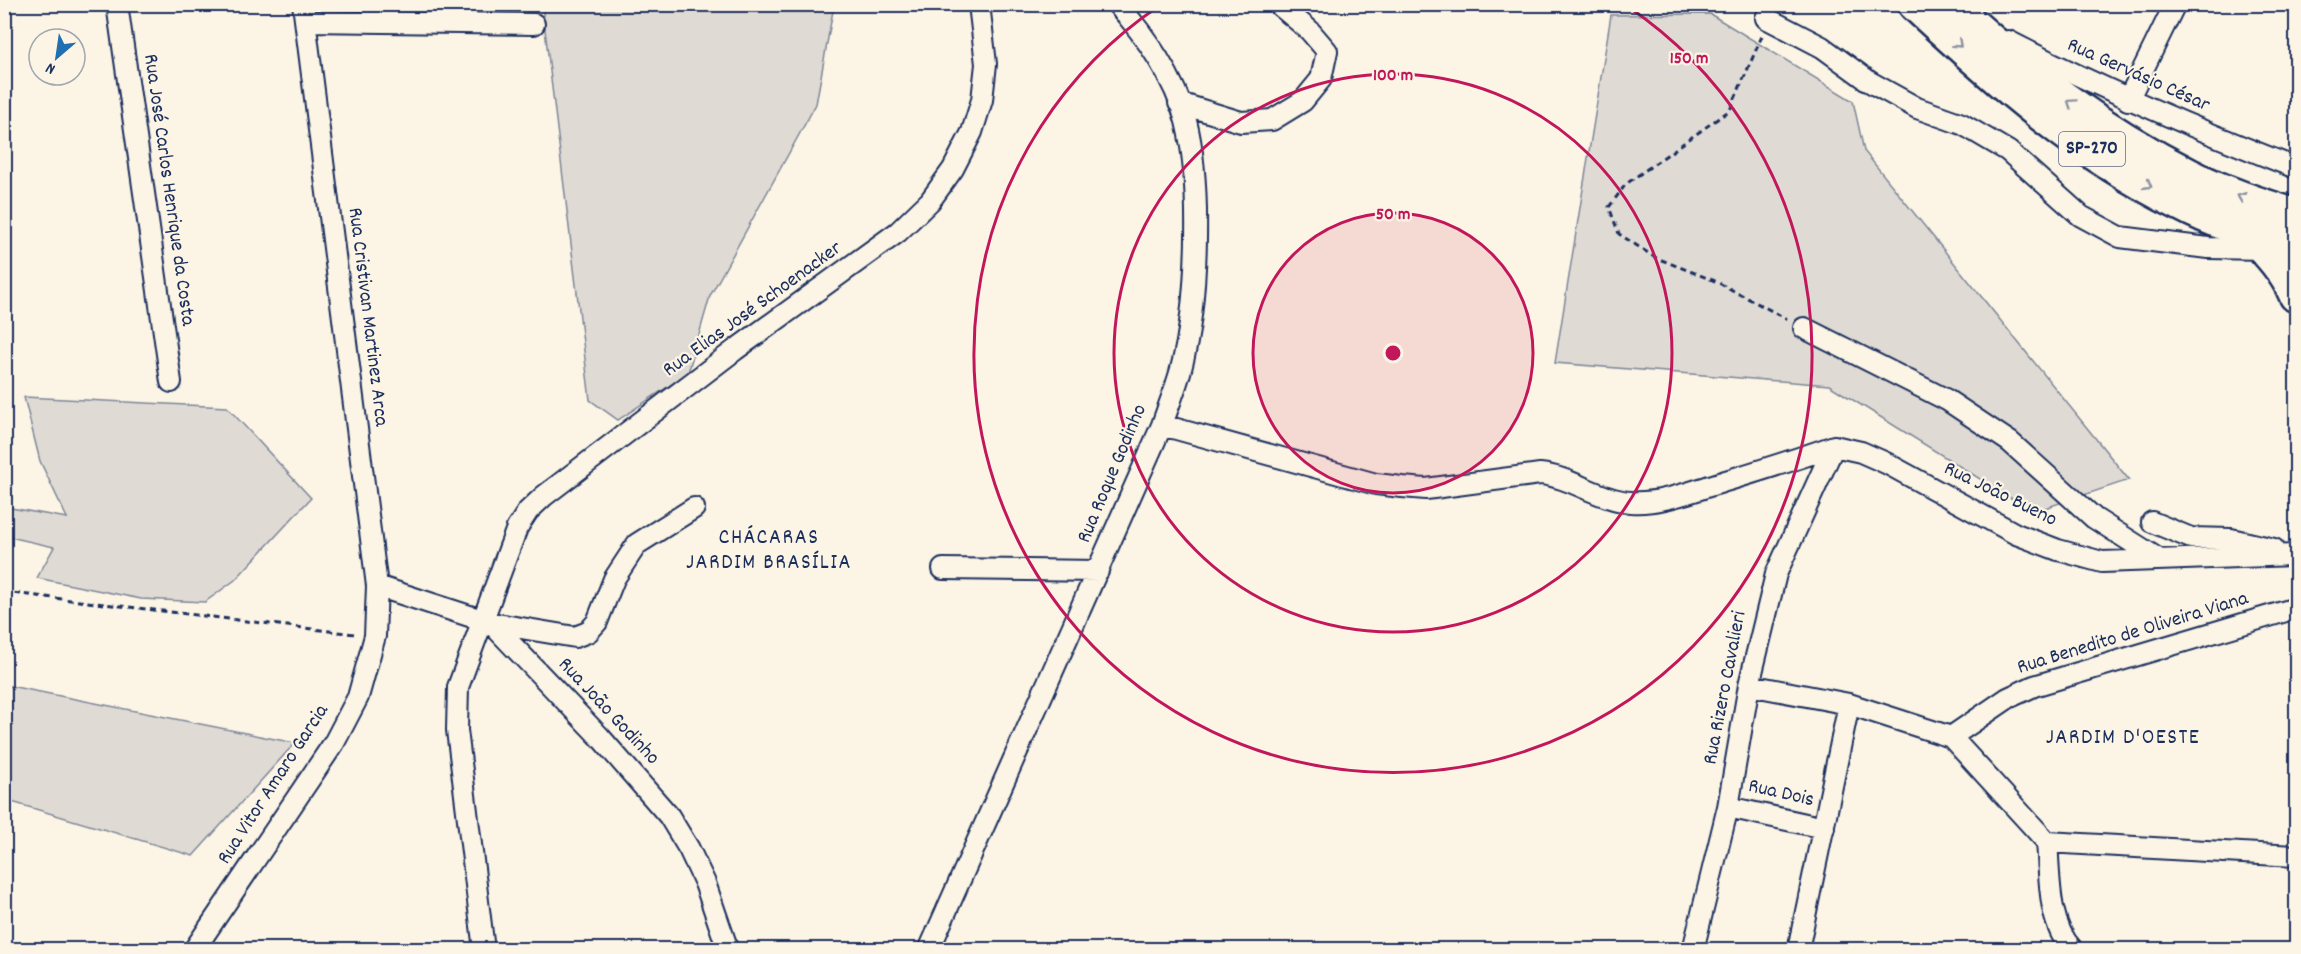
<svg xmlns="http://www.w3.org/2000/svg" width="2301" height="954" font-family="Dekko,sans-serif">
<rect width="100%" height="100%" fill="#fcf5e5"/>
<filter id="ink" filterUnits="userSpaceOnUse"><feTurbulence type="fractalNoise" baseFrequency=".0167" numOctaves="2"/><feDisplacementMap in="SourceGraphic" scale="12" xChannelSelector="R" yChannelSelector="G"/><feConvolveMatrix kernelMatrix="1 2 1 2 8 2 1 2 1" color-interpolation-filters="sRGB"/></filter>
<g filter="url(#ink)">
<!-- green -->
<path fill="#dfdbd4" stroke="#7d8599" stroke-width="1.5" d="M542 5H834L816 104 710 296 688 373 618 420 590 400Z
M1710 14 1853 101 1864 151 2129 480 2033 512 1829 385 1555 363 1611 15Z
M24 397 227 407 311 498 235 580 205 602 141 599 37 578 54 547 5 536V507L67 518 40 461Z
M4 685H5L295 743 193 856 5 800Z"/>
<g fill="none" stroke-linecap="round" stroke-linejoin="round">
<!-- minor casing -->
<g stroke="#1b2f5e" stroke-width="24">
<path id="minor" d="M117 4 171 382
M1766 18 1822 47 1870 82 1917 108 1962 124 2008 151 2081 216 2120 237 2208 248 2266 249
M306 21 534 24
M2008 41C2102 89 2198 130 2296 168
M2128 100 2175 4
M1179 103 1241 122 1272 120 1303 101 1321 79 1327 51 1309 30 1278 4
M1804 328 1947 400 2010 442 2094 518 2160 560
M1162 425 1376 484 1402 487 1426 489 1540 474C1572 477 1599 500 1631 502 1660 504 1689 492 1716 484 1755 472 1795 460 1834 446
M1834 446 1861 452 1886 463 2016 534 2058 550 2102 562 2296 555
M2152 522 2191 538 2231 539 2274 549
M943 569 1098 571
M377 586 491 623 600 737 669 816 689 849 705 883 728 950
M491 623 575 637 588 632 597 622 614 579 637 544 694 508
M1749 685 1849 704 1951 737 2008 698 2034 686 2296 608
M1951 737 2047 842 2296 856
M1728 807 1824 828
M2047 842C2050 875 2047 924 2073 950
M194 950 334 743 358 697 375 636 377 586 303 4
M484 950 457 730 458 687 517 528 528 511 544 496 735 350 898 232 930 201 953 169 972 132 982 100 986 64 979 4
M929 950 1162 425C1168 407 1176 388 1181 369 1198 305 1202 185 1186 121 1175 79 1146 36 1117 4
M1693 950 1728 807 1749 685 1776 574 1834 446
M1798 950 1849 704"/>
</g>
<!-- trunk casing -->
<g stroke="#1b2f5e" stroke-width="38">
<path id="trunk" d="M1915 4C1996 79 2081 155 2181 204 2217 223 2258 235 2296 247
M1950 4C2020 71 2104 132 2190 176 2223 193 2261 205 2296 216
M2251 234C2269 253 2286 271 2296 295"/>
</g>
<!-- path -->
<path stroke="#1b2f5e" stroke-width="3" stroke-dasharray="6 4.5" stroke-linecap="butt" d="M1762 36 1730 110 1626 184 1609 207 1619 234 1654 257 1715 281 1787 319
M4 592 355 634"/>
<!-- minor -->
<use href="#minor" stroke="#fcf5e5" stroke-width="20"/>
<!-- trunk -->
<use href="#trunk" stroke="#fcf5e5" stroke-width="33"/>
</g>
<!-- one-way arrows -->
<defs><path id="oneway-chevron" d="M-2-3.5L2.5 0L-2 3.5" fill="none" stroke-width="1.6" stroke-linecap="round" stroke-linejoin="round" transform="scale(1.5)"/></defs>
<g stroke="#8c92a2">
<use href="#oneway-chevron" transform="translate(1958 44) rotate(42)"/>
<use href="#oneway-chevron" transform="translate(2071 103) rotate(-146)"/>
<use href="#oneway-chevron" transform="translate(2148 185) rotate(30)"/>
<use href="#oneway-chevron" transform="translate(2241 197) rotate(-158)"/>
</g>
</g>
<!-- distance rings -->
<circle cx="1393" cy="353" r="140" fill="#c2185b" fill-opacity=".12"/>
<g fill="none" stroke="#c2185b" stroke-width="3">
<circle cx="1393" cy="353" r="140"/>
<circle cx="1393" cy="353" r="279"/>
<path d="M1627 6A419 419 0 1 1 1159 6"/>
</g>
<g text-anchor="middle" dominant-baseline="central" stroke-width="4.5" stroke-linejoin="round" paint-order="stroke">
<!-- shield labels -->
<rect fill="#fcf5e5" stroke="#5e6a86" stroke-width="1.5" x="2059" y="132" width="66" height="34" rx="4.5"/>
<g font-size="20" font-weight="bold" fill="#1b2f5e">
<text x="2092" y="149">SP-270</text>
</g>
<!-- street labels -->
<g font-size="21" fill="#1b2f5e" stroke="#fcf5e5">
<text transform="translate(2138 76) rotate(24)">Rua Gervásio César</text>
<text transform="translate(168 190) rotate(82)">Rua José Carlos Henrique da Costa</text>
<text transform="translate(753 310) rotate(-36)">Rua Elias José Schoenacker</text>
<text transform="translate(367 317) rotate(83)">Rua Cristivan Martinez Arca</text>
<text transform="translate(1113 474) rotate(-67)">Rua Roque Godinho</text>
<text transform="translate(2000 495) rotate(26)">Rua João Bueno</text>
<text transform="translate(2133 634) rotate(-17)">Rua Benedito de Oliveira Viana</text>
<text transform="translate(1726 688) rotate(-79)">Rua Rizero Cavalieri</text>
<text transform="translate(608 712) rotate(47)">Rua João Godinho</text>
<text transform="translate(274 785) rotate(-57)">Rua Vitor Amaro Garcia</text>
<text transform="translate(1781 794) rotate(13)">Rua Dois</text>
</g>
<!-- neighbourhood labels -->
<g font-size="22" letter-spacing="1.5" fill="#1b2f5e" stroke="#fcf5e5">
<text x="769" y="538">CHÁCARAS<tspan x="769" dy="25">JARDIM BRASÍLIA</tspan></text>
<text x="2123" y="738">JARDIM D'OESTE</text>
</g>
</g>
<circle cx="1393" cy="353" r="9" fill="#c2185b" stroke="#fcf5e5" stroke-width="3"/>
<g font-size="18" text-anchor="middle" font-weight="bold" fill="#c2185b" stroke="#fcf5e5" stroke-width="4.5" stroke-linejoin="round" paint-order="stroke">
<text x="1689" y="63">150 m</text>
<text x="1393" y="80">100 m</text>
<text x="1393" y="219">50 m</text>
</g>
<!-- margin -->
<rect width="2301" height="954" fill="none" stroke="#fcf5e5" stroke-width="24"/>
<rect x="12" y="12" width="2277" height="930" fill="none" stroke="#1b2f5e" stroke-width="2" filter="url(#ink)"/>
<!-- north arrow -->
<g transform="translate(57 57) rotate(209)"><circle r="28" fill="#fcf5e5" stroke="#a2a6af" stroke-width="1.5"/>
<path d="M0-4.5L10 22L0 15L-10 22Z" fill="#1f6fb2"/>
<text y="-9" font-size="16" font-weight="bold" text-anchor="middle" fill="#1b2f5e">N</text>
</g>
</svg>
